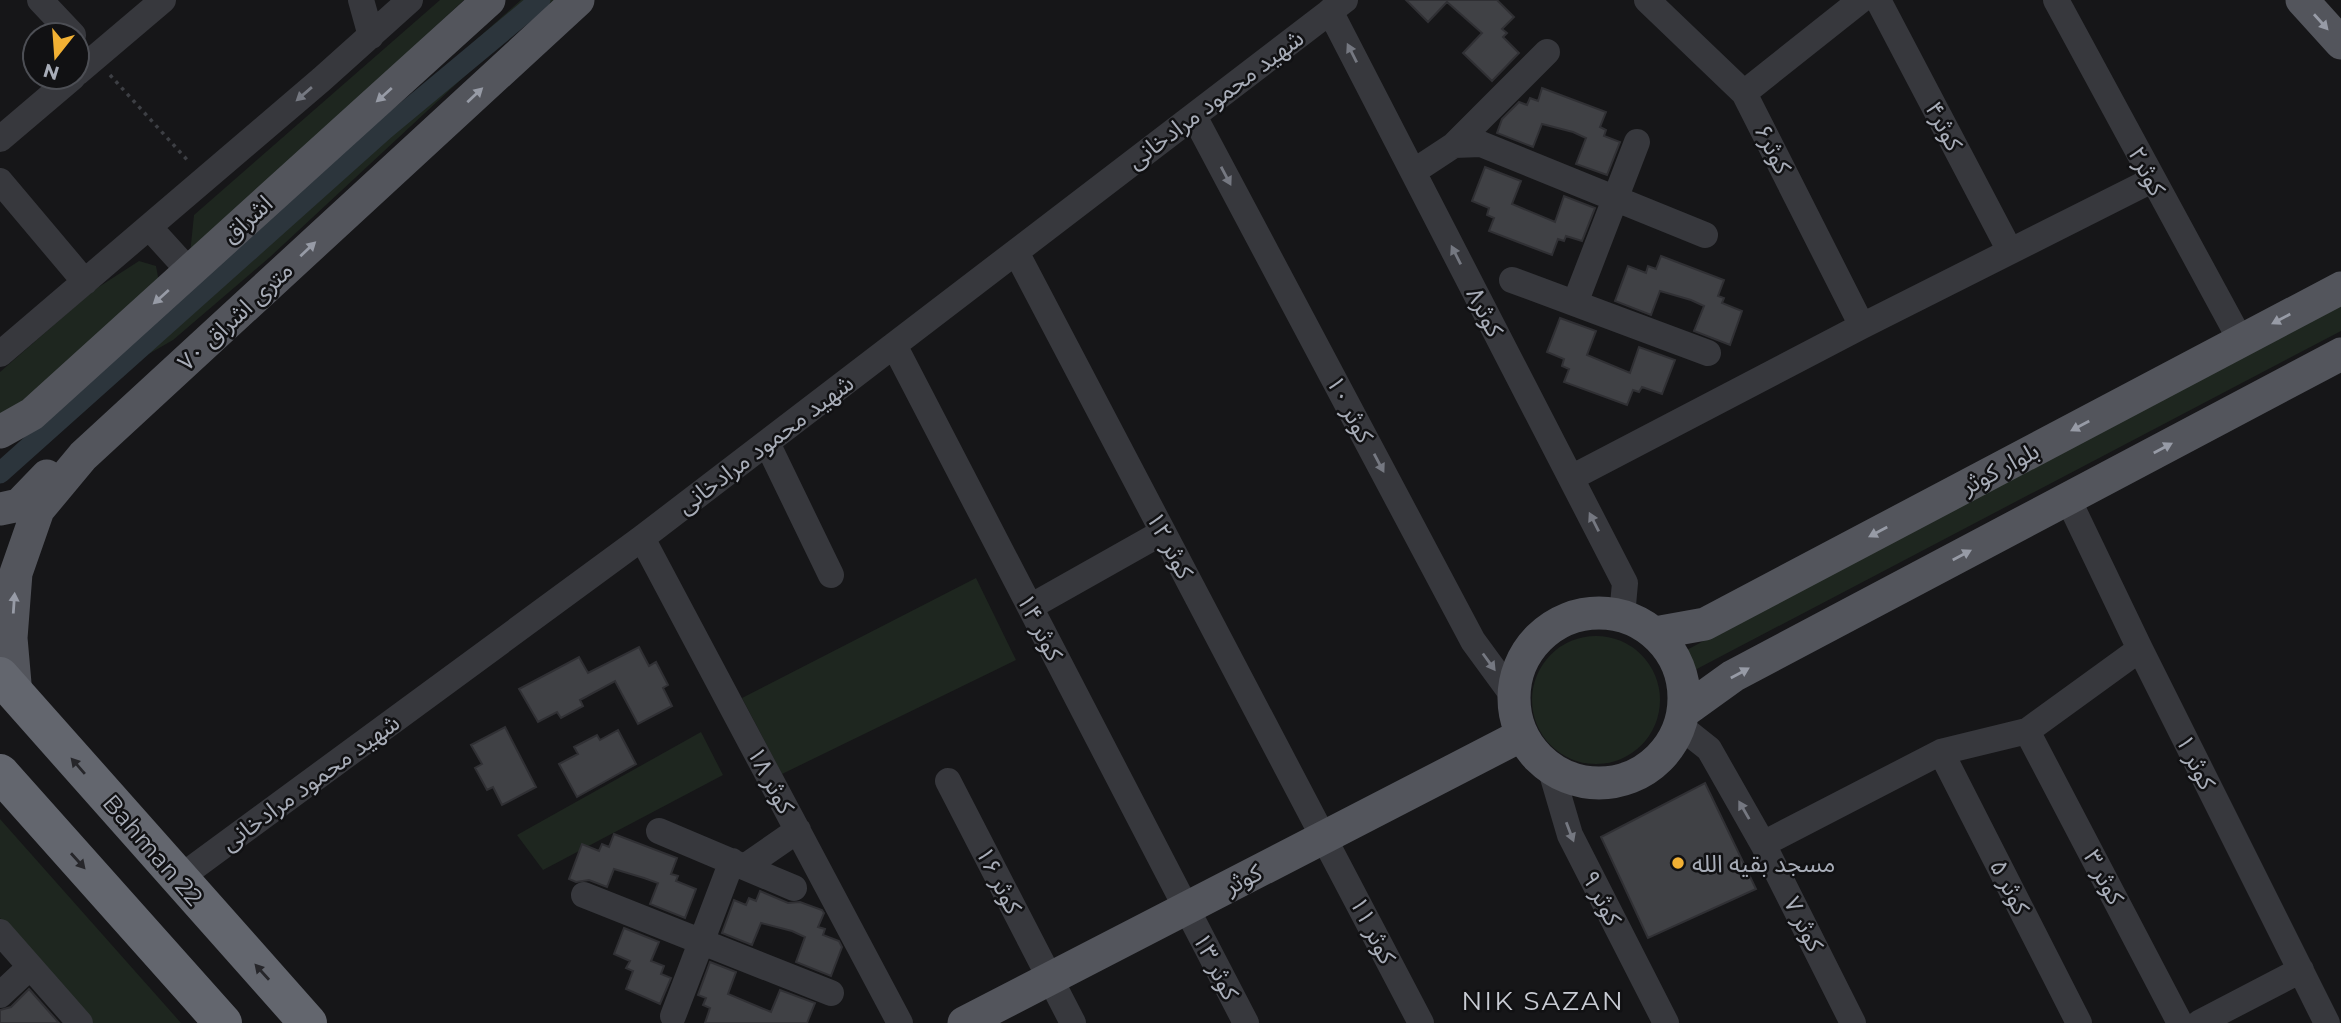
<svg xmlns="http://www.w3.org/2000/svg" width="2341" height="1023" font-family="Montserrat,'Noto Sans Arabic',sans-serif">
<rect width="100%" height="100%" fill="#161618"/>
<!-- green -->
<path fill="#1e261f" d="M440 0H464L190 254 194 215Z
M521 0H554L468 73 270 257 173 340 147 355 0 477V466L321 177Z
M139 261 156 266 159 282 0 421V372L94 290Z
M2341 300V331L1693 671 1683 652Z
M976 578 1016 660 782 774 742 698Z
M1532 700a64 64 0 1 1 128 0a64 64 0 1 1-128 0Z
M701 732 723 775 543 870 517 835Z
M0 819 181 1023H93L0 918Z"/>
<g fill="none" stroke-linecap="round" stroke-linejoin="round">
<!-- canal -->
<path stroke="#2c353c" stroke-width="21" d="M0 473 385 129 540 0"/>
</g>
<!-- building -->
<path fill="#404145" stroke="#303034" stroke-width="2" d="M1406 0H1497L1514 17 1502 29 1507 33 1503 37 1519 53 1492 81 1463 53 1482 33 1447 2 1428 22Z
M1542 88 1606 112 1600 127 1606 130 1604 136 1620 142 1607 175 1576 164 1586 138 1573 132 1542 124 1533 147 1497 133 1502 119 1519 102 1527 105 1530 98 1538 101Z
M1485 167 1521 181 1512 204 1555 222 1564 196 1595 208 1582 241 1566 236 1564 241 1558 239 1552 255 1489 231 1494 218 1487 215 1489 208 1472 201Z
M1661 256 1724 280 1718 296 1724 298 1722 303 1742 311 1730 345 1694 331 1704 306 1691 300 1660 291 1651 315 1615 301 1628 266 1646 273 1648 266 1656 269Z
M1560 318 1596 331 1587 355 1630 373 1639 347 1675 360 1662 394 1642 387 1639 392 1633 390 1627 405 1564 382 1569 369 1562 366 1564 359 1547 352Z
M639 647 649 666 656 662 668 685 663 688 672 706 638 724 615 681 580 700 583 706 561 718 557 712 538 722 519 689 579 657 588 673Z
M505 727 536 787 502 805 493 787 487 790 475 768 482 764 471 745Z
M618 730 636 764 577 797 559 764 578 754 574 747 597 735 600 740Z
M1705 783 1756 889 1648 938 1601 837Z
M614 834 677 858 671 874 678 876 676 881 696 889 685 918 650 904 658 883 644 878 614 869 607 887 589 880 576 882 569 879 582 844 599 851 602 844 609 847Z
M760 891 788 903 800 902 822 910 824 913 818 927 825 929 823 935 839 941 842 947 831 976 796 962 805 937 792 931 761 923 752 945 722 933 734 900 746 905 749 898 756 901Z
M624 928 659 942 651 961 664 966 661 974 671 978 660 1004 626 989 633 971 626 968 630 961 614 954Z
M710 962 736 972 728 994 771 1012 780 990 815 1003 807 1023H705L710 1008 703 1005 706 998 698 995Z
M29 989 59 1023H0V1010L11 1007Z"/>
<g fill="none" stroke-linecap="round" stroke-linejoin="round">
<!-- path -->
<path stroke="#3d3f44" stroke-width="3.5" stroke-dasharray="3.5 5" stroke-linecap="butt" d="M110 75 190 163"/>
<!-- minor -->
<path stroke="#37383d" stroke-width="26" d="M40 0 73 35
M361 0 371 36
M1647 0 1744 93 1862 326
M1878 0 2010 251
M2056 0 2241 341
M1330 11 1625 583 1622 616
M77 73 163 0
M1744 93 1861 0
M1194 116 1473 641 1514 697
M0 139 73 77
M1454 145 1547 52
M1413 172 1454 145 1481 144 1705 235
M0 181 85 282
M149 227 189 271
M1016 252 1421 1023
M1512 280 1708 353
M1575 303 1637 142
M894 345 1246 1023
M0 354 322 79 410 0
M767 443 831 575
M1571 478 1862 326 2152 180
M2068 499 2140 649 2327 1023
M642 538 900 1023
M1030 607 1163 532
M1680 726 1709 749 1763 844 1853 1023
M2027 731 2180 1023
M1941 752 2079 1023
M1550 767 1570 835 1666 1023
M948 781 1073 1023
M659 831 794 888
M1763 844 1941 752 2027 731 2140 649
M746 866 798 830
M178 879 642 538 1345 0
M584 895 831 993
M0 932 80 1023
M0 995 30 967
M673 1016 732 861
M2199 1023 2301 970"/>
<!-- major -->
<path stroke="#53555c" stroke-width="33" d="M2302 0 2341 43
M0 432 32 414 489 0
M0 509 19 505 47 476
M1514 698a85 85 0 1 1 170 0a85 85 0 1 1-170 0Z
M1655 633 1705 624 2341 288
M16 695 11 638 16 573 38 510 83 456 578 0
M1683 712 1733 676 2341 354
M964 1023 1522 735"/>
<!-- highway -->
<path stroke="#63666e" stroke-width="38" d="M0 676 308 1023
M0 773 223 1023"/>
</g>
<!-- one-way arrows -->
<defs><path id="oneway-solid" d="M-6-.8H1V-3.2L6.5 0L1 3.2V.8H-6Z" transform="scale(1.75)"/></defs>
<g fill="#979ba6">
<use href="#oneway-solid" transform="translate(2321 22) rotate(48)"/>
<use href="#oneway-solid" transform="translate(384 95) rotate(138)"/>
<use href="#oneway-solid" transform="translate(475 95) rotate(-43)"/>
<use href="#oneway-solid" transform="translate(308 249) rotate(-43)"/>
<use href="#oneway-solid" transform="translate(161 297) rotate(138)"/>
<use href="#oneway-solid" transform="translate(2281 319) rotate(152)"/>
<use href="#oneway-solid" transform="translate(2080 426) rotate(152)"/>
<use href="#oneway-solid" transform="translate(2163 448) rotate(-28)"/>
<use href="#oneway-solid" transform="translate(1878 532) rotate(152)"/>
<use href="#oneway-solid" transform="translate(1962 555) rotate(-28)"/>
<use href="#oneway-solid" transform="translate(14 603) rotate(-86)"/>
<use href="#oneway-solid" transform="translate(1740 673) rotate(-29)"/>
</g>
<g fill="#757881">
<use href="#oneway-solid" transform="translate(1352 53) rotate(-117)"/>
<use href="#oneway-solid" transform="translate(304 94) rotate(139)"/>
<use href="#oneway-solid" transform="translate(1226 176) rotate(62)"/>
<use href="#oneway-solid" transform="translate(1456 255) rotate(-117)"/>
<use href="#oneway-solid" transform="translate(1379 463) rotate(62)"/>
<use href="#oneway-solid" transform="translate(1594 522) rotate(-117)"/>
<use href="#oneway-solid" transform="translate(1489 662) rotate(54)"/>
<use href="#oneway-solid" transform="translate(1744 810) rotate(-120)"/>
<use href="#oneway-solid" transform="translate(1570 832) rotate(69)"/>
</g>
<g fill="#26262a">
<use href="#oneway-solid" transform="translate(78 766) rotate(-131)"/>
<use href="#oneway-solid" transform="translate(78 861) rotate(48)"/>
<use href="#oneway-solid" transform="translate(262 972) rotate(-132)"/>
</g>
<!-- markers -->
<circle fill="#f2b134" stroke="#111113" stroke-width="2.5" cx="1678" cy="863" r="7"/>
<g text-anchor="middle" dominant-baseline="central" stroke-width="5" stroke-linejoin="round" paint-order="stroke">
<!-- street labels -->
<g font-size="24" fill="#a8adb8" stroke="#111113">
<text transform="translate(1215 99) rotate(-37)">شهید محمود مرادخانی</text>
<text transform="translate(1944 126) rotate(62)">کوثر۴</text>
<text transform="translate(1773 149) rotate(63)">کوثر۶</text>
<text transform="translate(2147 171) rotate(62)">کوثر۲</text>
<text transform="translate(247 219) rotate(-42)">اشراق</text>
<text transform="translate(1485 312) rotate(63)">کوثر۸</text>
<text transform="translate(235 316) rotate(-43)">۷۰ متری اشراق</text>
<text transform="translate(1350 409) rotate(62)">کوثر ۱۰</text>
<text transform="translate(765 444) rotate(-37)">شهید محمود مرادخانی</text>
<text transform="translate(2000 468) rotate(-28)">بلوار کوثر</text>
<text transform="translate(1170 545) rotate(62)">کوثر ۱۲</text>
<text transform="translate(1040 627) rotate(63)">کوثر ۱۴</text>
<text transform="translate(2196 762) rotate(63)">کوثر ۱</text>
<text transform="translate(771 780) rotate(62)">کوثر ۱۸</text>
<text transform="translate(310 782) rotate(-36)">شهید محمود مرادخانی</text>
<text transform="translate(153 850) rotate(49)">Bahman 22</text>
<text transform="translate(2104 877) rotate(62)">کوثر ۳</text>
<text transform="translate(1243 879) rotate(-27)">کوثر</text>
<text transform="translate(999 880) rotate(63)">کوثر ۱۶</text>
<text transform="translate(2010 887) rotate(63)">کوثر ۵</text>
<text transform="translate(1602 898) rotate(63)">کوثر ۹</text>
<text transform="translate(1804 924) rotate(63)">کوثر ۷</text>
<text transform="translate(1373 930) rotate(63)">کوثر ۱۱</text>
<text transform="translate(1216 966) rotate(63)">کوثر ۱۳</text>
</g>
<!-- poi labels -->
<g font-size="24" fill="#a8adb8" stroke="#111113" text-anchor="start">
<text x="1692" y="863">مسجد بقیه الله</text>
</g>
<!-- neighbourhood labels -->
<g font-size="26" letter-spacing="2" fill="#c9ccd4" stroke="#111113">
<text x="1543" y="1001">NIK SAZAN</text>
</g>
</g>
<!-- north arrow -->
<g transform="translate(56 56) rotate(197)"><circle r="33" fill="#111113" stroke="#4d4f55" stroke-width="2"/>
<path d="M0-5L12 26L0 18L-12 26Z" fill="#f2b134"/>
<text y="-10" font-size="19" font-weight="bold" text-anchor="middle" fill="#a8adb8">N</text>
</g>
</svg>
